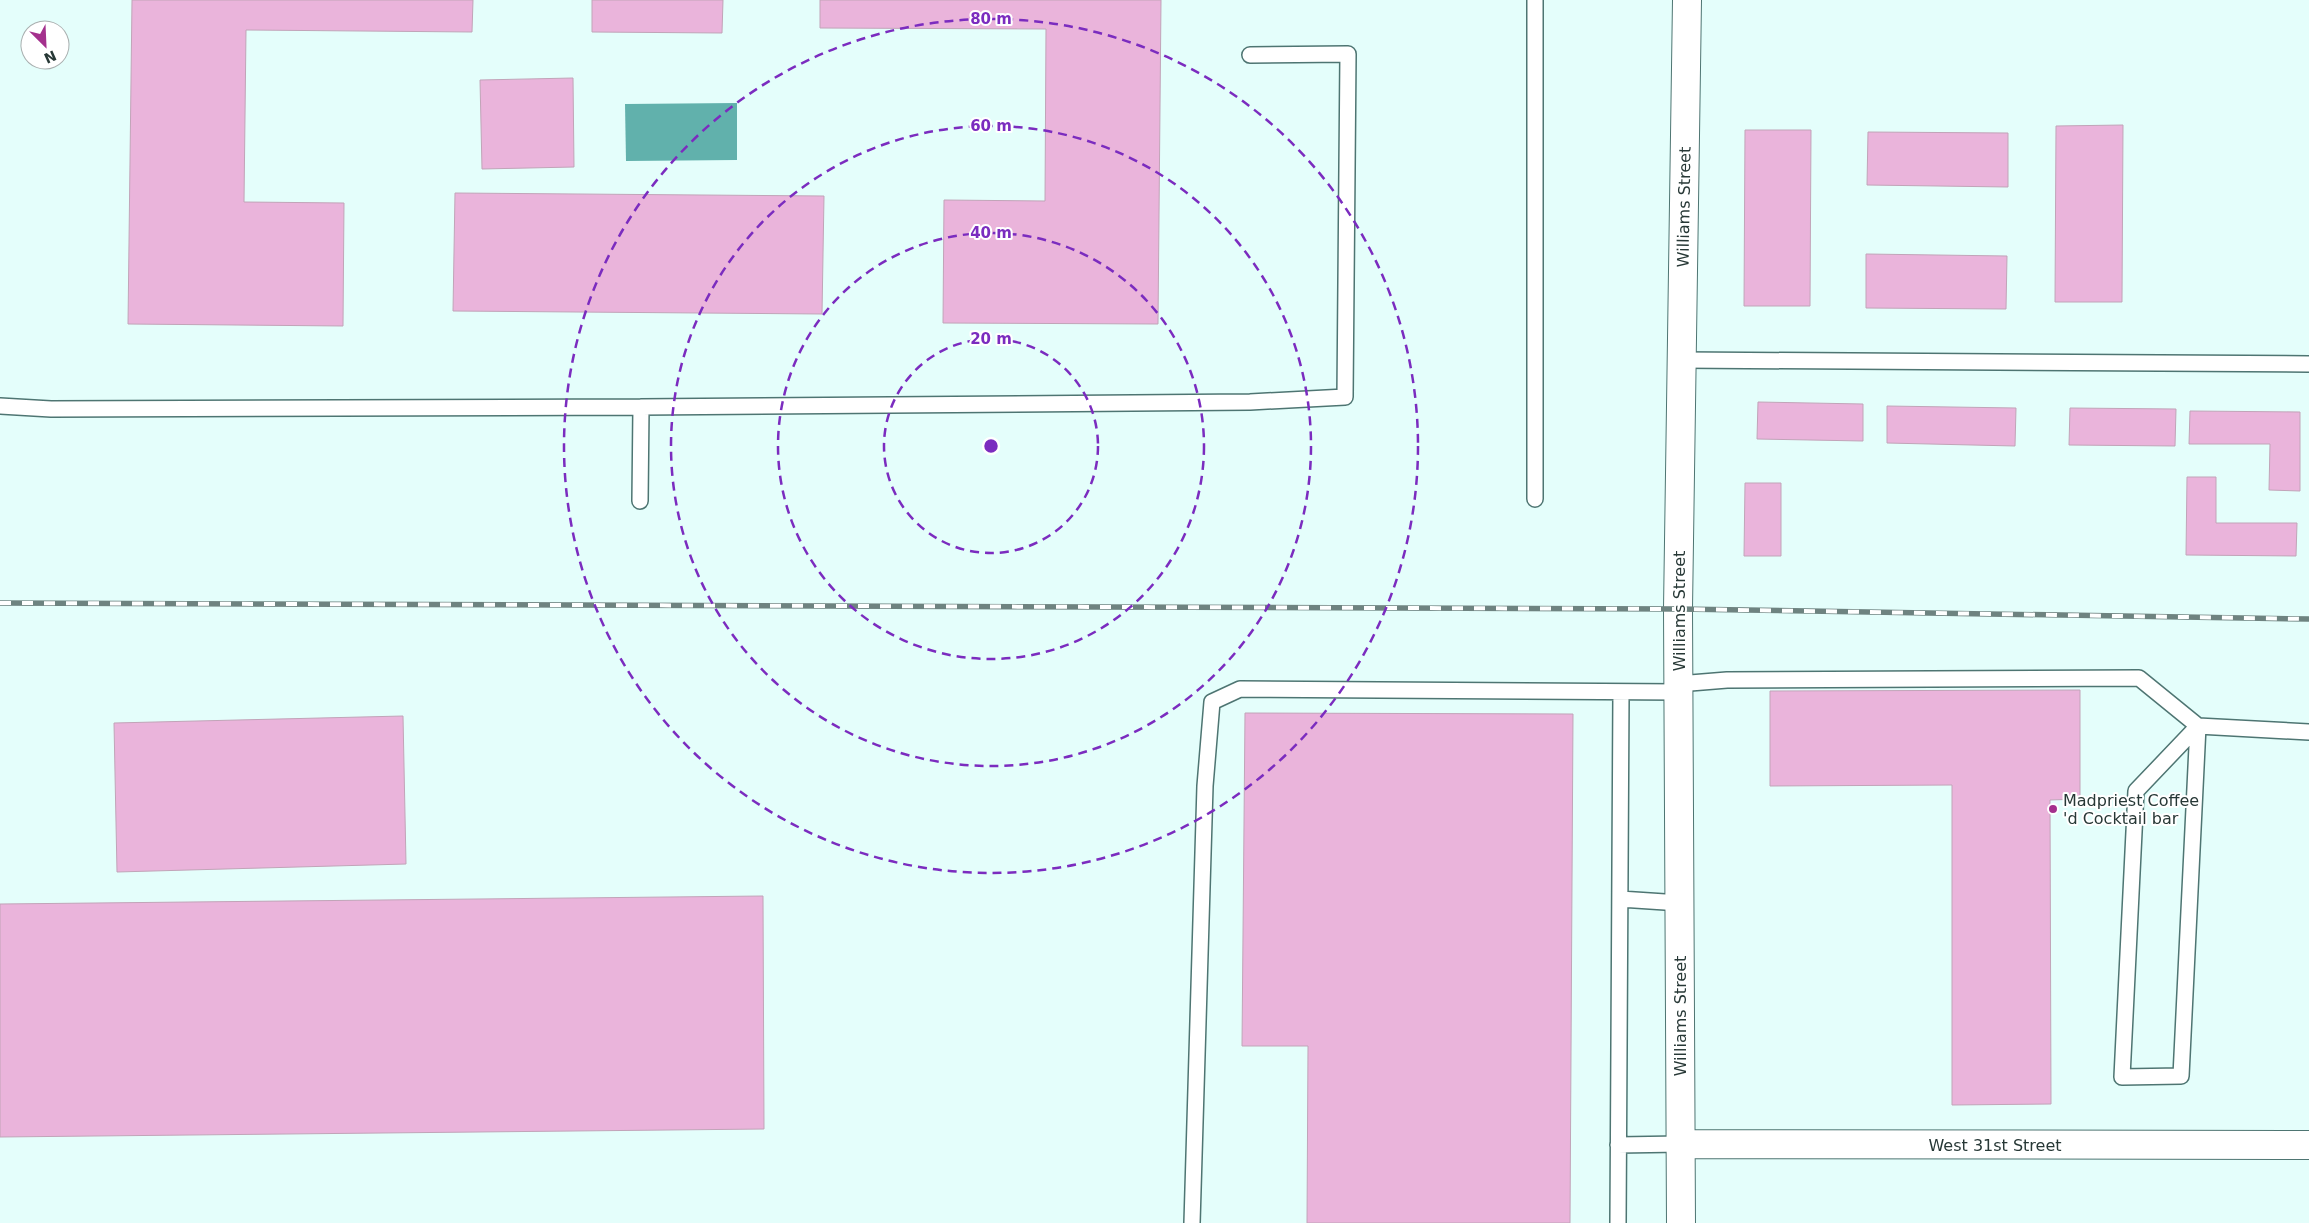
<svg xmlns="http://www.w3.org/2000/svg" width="2309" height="1223" font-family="'DejaVu Sans',sans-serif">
<rect width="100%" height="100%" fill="#e4fefb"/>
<!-- water -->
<path fill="#61b1ac" d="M737 103V160L626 161 625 104Z"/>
<!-- building -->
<path fill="#eab4db" stroke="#c1a4b8" d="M132 0H473L472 32 246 30 244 202 344 203 343 326 128 324Z
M592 0H723L722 33 592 32Z
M820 0H1161L1158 324 943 323 944 200 1045 201 1046 29 820 28Z
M573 78 574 167 482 169 480 80Z
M2123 125 2122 302H2055L2056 126Z
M1745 130H1811L1810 306H1744Z
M1868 132 2008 133V187L1867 185Z
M455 193 824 196 822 314 453 311Z
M1866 254 2007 256 2006 309 1866 308Z
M1758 402 1863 404V441L1757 439Z
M1887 406 2016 408 2015 446 1887 443Z
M2070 408 2176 409 2175 446 2069 445Z
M2190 411 2300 412V491L2269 490 2270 444H2189Z
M2187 477H2216V523H2297L2296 556 2186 555Z
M1745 483H1781V556H1744Z
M2080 690V799L2050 800 2051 1104 1952 1105V785L1770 786V691Z
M1245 713 1573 714 1570 1223H1307L1308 1046H1242Z
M403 716 406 864 117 872 114 723Z
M763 896 764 1129 0 1137V904Z"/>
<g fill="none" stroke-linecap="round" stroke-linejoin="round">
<!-- service casing -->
<g stroke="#4e7572" stroke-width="18">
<path id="service" d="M1535 0V499
M1682 360 2309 364
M0 406 51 409 641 407 640 501
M641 407 1250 402 1345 397 1348 54 1250 55
M1678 684 1727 680 2139 678 2198 726 2309 732
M2198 726 2181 1076 2122 1077 2136 791Z
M1620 899 1680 903
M1618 1145 1681 1144
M1192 1223 1205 786 1212 702 1240 689 1679 692
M1618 1223 1621 692"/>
</g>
<!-- minor casing -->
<g stroke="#4e7572" stroke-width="30">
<path id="minor" d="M1681 1144 2309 1145
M1681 1223 1678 609 1687 0"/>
</g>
<!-- service -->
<use href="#service" stroke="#fff" stroke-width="15"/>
<!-- minor -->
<use href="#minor" stroke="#fff" stroke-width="28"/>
<!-- rail casing -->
<g stroke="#6e8380" stroke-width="5.5">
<path id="rail" d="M0 603 1678 609 2309 619"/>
</g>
<!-- rail -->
<use href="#rail" stroke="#fff" stroke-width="4" stroke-dasharray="11" stroke-linecap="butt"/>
</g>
<!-- distance rings -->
<g fill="none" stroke="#7b2cbf" stroke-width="2.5" stroke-dasharray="9 6">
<circle cx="991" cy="446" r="107"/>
<circle cx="991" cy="446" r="213"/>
<circle cx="991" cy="446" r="320"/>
<circle cx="991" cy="446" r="427"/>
</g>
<!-- markers -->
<circle fill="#a4318d" stroke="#fff" stroke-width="2" cx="2053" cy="809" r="5"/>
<g text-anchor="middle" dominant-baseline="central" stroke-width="4" stroke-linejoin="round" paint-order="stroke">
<!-- street labels -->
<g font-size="16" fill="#273836" stroke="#fff">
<text transform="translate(1684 207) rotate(-89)">Williams Street</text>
<text transform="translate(1679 611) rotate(-90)">Williams Street</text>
<text transform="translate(1680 1016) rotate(-90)">Williams Street</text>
<text x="1995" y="1145">West 31st Street</text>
</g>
<!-- poi labels -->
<g font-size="16" fill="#273836" stroke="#fff" text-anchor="start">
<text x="2063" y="800">Madpriest Coffee<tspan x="2063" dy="18">'d Cocktail bar</tspan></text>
</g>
</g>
<circle cx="991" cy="446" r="8" fill="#7b2cbf" stroke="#fff" stroke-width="2.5"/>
<g font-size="15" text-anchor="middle" font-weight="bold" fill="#7b2cbf" stroke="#fff" stroke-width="4" stroke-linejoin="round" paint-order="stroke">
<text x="991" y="24">80 m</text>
<text x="991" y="131">60 m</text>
<text x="991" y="238">40 m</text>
<text x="991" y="344">20 m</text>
</g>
<!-- north arrow -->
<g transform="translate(45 45) rotate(156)"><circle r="24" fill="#ffffff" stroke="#a9afaf"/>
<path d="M0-4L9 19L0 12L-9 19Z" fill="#a4318d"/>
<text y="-8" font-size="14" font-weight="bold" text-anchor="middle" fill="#273836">N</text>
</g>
</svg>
